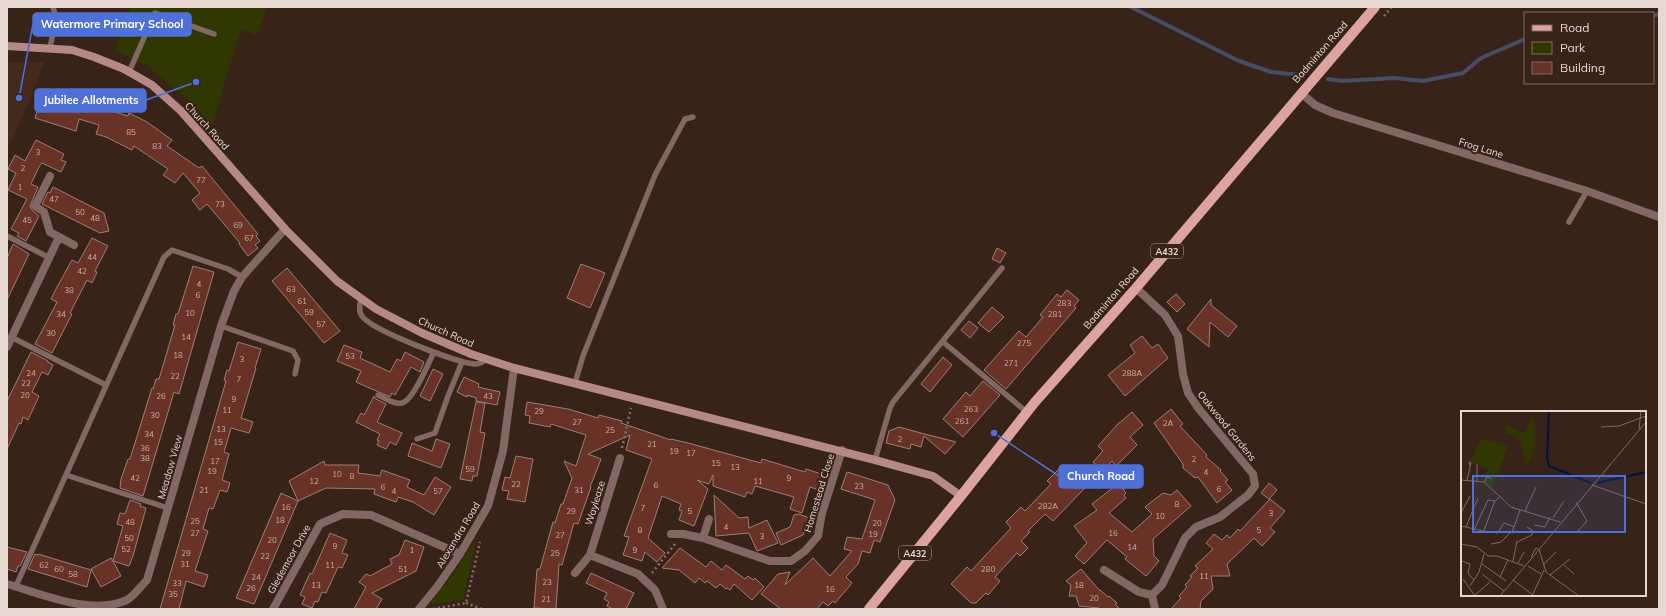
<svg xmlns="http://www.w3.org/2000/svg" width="1666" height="616" font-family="Mulish,sans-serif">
<rect width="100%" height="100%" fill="#382319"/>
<!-- built -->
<path fill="#452a1c" d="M7 62H45L15 134 7 149Z"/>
<!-- green -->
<path fill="#303800" d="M131 7H267L257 35 241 29 212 125 189 100 146 65 115 50Z
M476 539 463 600 428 605 448 581Z"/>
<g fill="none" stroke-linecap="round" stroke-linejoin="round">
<!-- stream -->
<path stroke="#454e67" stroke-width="4" d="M1131 7 1239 61 1271 72 1301 75
M1653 16 1659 14
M1328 79 1342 81 1394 78 1423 81 1463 73 1481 58 1525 39"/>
</g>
<!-- building -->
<path fill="#683227" stroke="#9b7f79" d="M44 89 58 93 57 94 128 116 129 113 147 122 172 140 167 146 199 168 202 166 258 234 256 236 260 241 255 245 258 248 248 256 239 244 240 243 207 204 200 210 192 200 200 193 183 173 175 183 163 175 168 169 134 146 132 150 106 137 96 134 99 125 79 119 76 131 35 118Z
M36 140 64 154 61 160 66 162 61 172 42 163 40 165 31 184 38 187 30 206 32 210 39 216 26 241 17 236 19 233 11 229 27 199 8 190 16 173 8 169 15 155 25 161Z
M53 187 104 213 109 231 100 233 42 204 48 192 50 193Z
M92 238 108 246 95 271 97 272 92 283 87 280 70 313 72 314 52 353 35 344 57 302 51 299 56 289 72 260 78 263Z
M13 244 29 254 7 300V258Z
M997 248 1006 253 1000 263 992 259Z
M581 264 605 273 590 308 567 298Z
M193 266 214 272 179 394 174 392 143 496 120 488 121 479 128 459H130L152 388 153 389 156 379H159L175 325H173L176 314H178Z
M287 268 340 331 324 343 272 281Z
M1067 290 1079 300 1074 306 1076 308 1006 389 984 370 1019 331 1026 337 1043 317 1040 315 1057 294 1061 297Z
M1176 294 1185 304 1177 312 1167 302Z
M1211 299V305L1237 326 1228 337 1210 322 1209 347 1187 329Z
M992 307 1004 317 989 332 978 323Z
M969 321 978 328 970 338 961 330Z
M1142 336 1152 348 1158 344 1168 358 1125 396 1108 375 1135 353 1130 345Z
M238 342 261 349 255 368H256L241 418 253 422 249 433 231 428 224 452 229 454 222 480 230 483 227 492 220 490 213 509 209 508 203 529 208 531 195 571 208 575 204 587 186 581 179 609H160L226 381 224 380 227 370 229 371Z
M344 345 362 352 360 358 390 372 397 359 401 361 405 352 424 362 420 372 411 367 395 395 392 393 390 397 356 382 361 371 337 361Z
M31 352 48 361V362L53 365 48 375 42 372 32 392 39 396 28 420 23 417 21 424 19 423 7 449V401Z
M943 357 952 365 930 392 921 384Z
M433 369 443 374 430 401 420 396Z
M464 377 479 384 478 387 500 392 497 405 476 401V398L467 395V397L457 392Z
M983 381 1000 395 963 437 943 419 966 392 970 396Z
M374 396 376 399 386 404 377 422 402 433 396 445 390 442 386 449 377 445 379 441 377 440 380 434 356 422 361 413 364 415Z
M476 402 485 403 480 432 485 433 477 476H473L472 481 460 479Z
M527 402 568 409 598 418 599 415 622 421 621 423 671 440V439L688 443 761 463 762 459 805 472 806 469 824 475 819 490 810 487 802 513 790 509 794 497 755 486 752 494 747 492 745 497 713 486V475L709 484 697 480 708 489 694 526 679 520 682 511 679 510 681 504 662 496 648 538 665 553 657 562 645 552 642 561 623 555 629 537 624 536 652 459 626 450 630 435 588 454 601 459 590 487H591L578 524 574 523 562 565 559 564 556 609 534 608 537 569H540L553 522 555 523 561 504H563L572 478 564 461 576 466 586 435 551 424 550 427 529 423 530 416 525 415Z
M1171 409 1183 424 1180 426 1207 455 1206 457 1221 470 1220 471 1228 480 1225 482 1232 490 1217 503 1198 477 1195 478 1183 468V464L1154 423Z
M1132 412 1143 425 1130 437 1137 445 1116 466 1112 461 1102 471 1093 462 1103 451 1098 446 1118 424Z
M899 427 921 433 956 442 945 454 924 436 921 447 911 444 910 449 886 443 889 431Z
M436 439 450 444 441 468 408 456 412 443 432 451Z
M516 456 533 459 525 502 507 499 509 491 502 490 505 477 510 478Z
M324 461 325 465H359L358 473 380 476 382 470 410 480 407 487 424 495 435 477 451 487 434 515 413 502 398 497 396 502 374 494 375 489 326 488 298 501 254 604 236 598 281 493 298 501 289 481Z
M1062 466 1085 488 1053 521 1045 514 1028 531 1030 532 1021 541 1028 548 1020 556 1017 553 995 577 1000 581 988 595 986 593 976 603H971L951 584 967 567 971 571 1011 528 1006 522 1021 507 1025 511 1051 484 1047 481Z
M847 472 888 485 895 500 880 542 874 540 870 553 862 551 858 564 846 577 852 583 835 603 833 601 828 606 823 602 817 609H781L761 594 778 574 790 572 785 585 813 558 830 576 852 551 844 549 847 537 862 539 875 500 841 489Z
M1119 483 1126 493 1124 495 1126 498 1109 513 1132 532 1152 514 1145 507 1163 493 1171 495 1177 490 1191 506 1153 539 1154 556 1159 561 1146 576 1125 559 1127 557 1107 540 1084 564 1075 556 1087 543 1074 526 1097 510 1092 504Z
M1269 483 1277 490 1269 499 1261 493Z
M714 495 739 518 748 517 749 528 767 520 778 543 757 551 749 533 716 536Z
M1270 499 1285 511 1270 528 1275 532 1262 546 1254 538 1227 564 1230 576H1211L1213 589 1201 601 1200 609H1171L1181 598 1179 596 1187 587 1185 585 1192 577 1190 576 1198 568 1195 566 1213 549 1206 543 1214 534 1222 540 1227 535 1230 538 1238 529 1240 531Z
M130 500 141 504 140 506 146 508 133 556 129 566 113 561 121 576 101 587 91 569 111 558 113 561 123 526 117 524 120 513 125 514Z
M799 514 809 518 803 535 781 545 776 533 790 527 794 515Z
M330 533 347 540 342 553 348 555 342 568 338 567 326 593 322 592 318 602 315 601 312 608 302 604 305 597 300 595 310 573 312 574Z
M405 540 424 547 416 571 372 593 382 599 376 609H354L366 587 359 582 366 574 370 576 392 564 390 559 399 555Z
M7 547 27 552 20 566H18L16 572 7 569Z
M680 548 706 567 711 561 722 570 726 565 745 579 748 576 753 580 755 578 764 587 752 600 734 584 730 590 727 588 726 589 720 584 716 588 707 581 705 583 699 578 695 583 679 570 662 568Z
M35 554 38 555V554L91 570 87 587 28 569Z
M1081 569 1100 591V590L1108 597 1109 596 1117 603 1115 604 1120 609H1098L1099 608 1079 606 1076 596H1069L1071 585 1066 581Z
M591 573 634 593 626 609H613L607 606 609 602 604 599 607 593 586 583Z"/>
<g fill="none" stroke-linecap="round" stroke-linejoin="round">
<!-- path -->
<path stroke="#847169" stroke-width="2.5" stroke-dasharray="2 3" stroke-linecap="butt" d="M1384 16 1392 7
M622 448 631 408
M652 573 675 544
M466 603 482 609
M433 609 466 603 480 542"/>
<!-- lane -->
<path stroke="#826765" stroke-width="5.5" d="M50 48 56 18 53 7
M129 72 155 13 214 34
M1569 222 1587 191
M7 236 50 258
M361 298C360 304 358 311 362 316 371 330 457 363 475 364 480 364 483 362 486 359
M221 326 293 351 298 360 295 374
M11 337 106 385
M943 342 1028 413
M575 383 583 356 655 175 685 119 693 117
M378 395C385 398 394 405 402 403 413 401 429 362 434 352
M417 439 435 433 448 396 462 362
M875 460 890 408 893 402 1002 268
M66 475 168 508
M16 586 164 257 172 250 228 269 242 277"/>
<!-- street -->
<path stroke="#826765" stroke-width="8" d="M1301 93 1315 105 1333 113 1587 191 1659 217
M50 176 35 206 44 212 50 232 74 245
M1136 288 1165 315 1178 336 1183 374 1188 393 1199 409 1253 474 1255 486 1248 495 1220 517 1196 527 1185 538 1162 585 1152 595
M7 347 59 237
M671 534H683L703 538 770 561H791L805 551 818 536 822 513 842 450
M703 538 709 519
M590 555 638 574 655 590 663 609
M1104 570 1139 592 1152 595 1155 609
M575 573 590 555 620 458
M7 584C42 594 92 616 127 600 134 596 141 586 147 580L221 326 234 291 242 277 285 229
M273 609 320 524 343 514 371 515 460 554
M419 609 437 587 460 554 488 506 503 451 514 368"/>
<!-- secondary -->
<path stroke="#b58987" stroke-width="8" d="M7 46 72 50 94 57 124 69 152 85 181 111 285 229 337 281 376 309 422 333 471 354 514 368 875 460 933 476 961 496"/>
<!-- primary -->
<path stroke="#dda3a1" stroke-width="10" d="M869 609 961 496 1035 402 1136 288 1375 7"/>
</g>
<g text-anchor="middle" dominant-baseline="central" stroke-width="4" stroke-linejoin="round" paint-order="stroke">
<!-- number labels -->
<g font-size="8" fill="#c6aea6">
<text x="131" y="132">85</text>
<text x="157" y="146">83</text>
<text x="38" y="152">3</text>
<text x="23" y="168">2</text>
<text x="201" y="180">77</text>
<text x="20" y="187">1</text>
<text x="54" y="199">47</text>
<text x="220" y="204">73</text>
<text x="80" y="212">50</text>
<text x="95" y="218">48</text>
<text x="27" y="220">45</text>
<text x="238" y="225">69</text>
<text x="249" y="238">67</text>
<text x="92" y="257">44</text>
<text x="82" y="271">42</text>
<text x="199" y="284">4</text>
<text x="291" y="289">63</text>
<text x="69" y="290">38</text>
<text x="198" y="295">6</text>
<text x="302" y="301">61</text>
<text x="1064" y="303">283</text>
<text x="309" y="312">59</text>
<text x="190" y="313">10</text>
<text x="61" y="314">34</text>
<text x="1055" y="314">281</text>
<text x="321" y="324">57</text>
<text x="51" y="333">30</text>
<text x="186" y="337">14</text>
<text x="1024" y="343">275</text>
<text x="178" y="355">18</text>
<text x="350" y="356">53</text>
<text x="242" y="359">3</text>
<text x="1011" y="363">271</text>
<text x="31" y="373">24</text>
<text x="1132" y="373">288A</text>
<text x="175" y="376">22</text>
<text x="239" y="379">7</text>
<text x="26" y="383">22</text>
<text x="25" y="395">20</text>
<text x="161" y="396">26</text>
<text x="488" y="396">43</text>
<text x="234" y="399">9</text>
<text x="971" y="409">263</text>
<text x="227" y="410">11</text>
<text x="539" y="411">29</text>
<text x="155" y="415">30</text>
<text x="962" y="421">261</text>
<text x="577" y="422">27</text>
<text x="1168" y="423">2A</text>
<text x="221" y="429">13</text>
<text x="610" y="430">25</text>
<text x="149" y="434">34</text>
<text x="900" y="439">2</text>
<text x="218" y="442">15</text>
<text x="652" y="444">21</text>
<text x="145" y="448">36</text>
<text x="674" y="451">19</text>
<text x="691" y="453">17</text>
<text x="145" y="458">38</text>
<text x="1194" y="459">2</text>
<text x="215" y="461">17</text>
<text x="716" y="463">15</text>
<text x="735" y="467">13</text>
<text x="470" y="469">59</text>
<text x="212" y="471">19</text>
<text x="1206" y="472">4</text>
<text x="337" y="474">10</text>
<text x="352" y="476">8</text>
<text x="135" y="478">42</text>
<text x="789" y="478">9</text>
<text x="314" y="481">12</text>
<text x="758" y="481">11</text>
<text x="516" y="484">22</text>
<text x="656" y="485">6</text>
<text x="859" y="486">23</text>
<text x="383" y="487">6</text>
<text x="1219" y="489">6</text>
<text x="204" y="490">21</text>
<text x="579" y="490">31</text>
<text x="394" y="491">4</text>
<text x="438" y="491">57</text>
<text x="1177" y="504">8</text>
<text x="1048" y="506">282A</text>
<text x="286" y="507">16</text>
<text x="643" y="508">7</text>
<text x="571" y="511">29</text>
<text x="690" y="511">5</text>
<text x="1271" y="513">3</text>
<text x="1160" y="516">10</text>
<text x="280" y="520">18</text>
<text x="195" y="521">25</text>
<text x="130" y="522">48</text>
<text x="877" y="523">20</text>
<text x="726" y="527">4</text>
<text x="640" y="530">8</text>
<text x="1259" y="530">5</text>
<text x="195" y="533">27</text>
<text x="1113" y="533">16</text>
<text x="873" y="534">19</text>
<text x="560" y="535">27</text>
<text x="762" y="536">3</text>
<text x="129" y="538">50</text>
<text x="272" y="540">20</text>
<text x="335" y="546">9</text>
<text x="1132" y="547">14</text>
<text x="126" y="549">52</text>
<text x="412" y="550">1</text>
<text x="635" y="550">9</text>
<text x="186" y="553">29</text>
<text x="555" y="553">25</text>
<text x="265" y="556">22</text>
<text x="185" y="564">31</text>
<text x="44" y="565">62</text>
<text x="330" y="565">11</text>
<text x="59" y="569">60</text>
<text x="403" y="569">51</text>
<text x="988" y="569">280</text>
<text x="73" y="574">58</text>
<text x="1204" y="576">11</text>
<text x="256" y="577">24</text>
<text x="547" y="582">23</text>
<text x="177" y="583">33</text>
<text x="316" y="585">13</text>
<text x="1079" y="585">18</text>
<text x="251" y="588">26</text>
<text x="830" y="589">16</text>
<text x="173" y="594">35</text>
<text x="1094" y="598">20</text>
<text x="546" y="599">21</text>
</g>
<!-- shield labels -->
<g fill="#382319" stroke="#b2a19a" stroke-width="1">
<rect x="1151" y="244" width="32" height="14" rx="3"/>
<rect x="899" y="546" width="32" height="14" rx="3"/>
</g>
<g font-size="9" font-weight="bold" fill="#e6d7d1">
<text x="1167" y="251">A432</text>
<text x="915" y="553">A432</text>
</g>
<!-- street labels -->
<g font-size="10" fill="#e6d7d1" stroke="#382319">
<text transform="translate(1320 52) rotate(-49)">Badminton Road</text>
<text transform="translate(207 126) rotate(48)">Church Road</text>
<text transform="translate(1481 148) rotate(17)">Frog Lane</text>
<text transform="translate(1111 298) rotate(-49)">Badminton Road</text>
<text transform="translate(446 332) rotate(24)">Church Road</text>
<text transform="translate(1227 426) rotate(51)">Oakwood Gardens</text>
<text transform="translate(170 467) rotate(-74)">Meadow View</text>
<text transform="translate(819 493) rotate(-73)">Homestead Close</text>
<text transform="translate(595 503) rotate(-73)">Wayleaze</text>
<text transform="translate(458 535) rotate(-59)">Alexandra Road</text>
<text transform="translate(289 559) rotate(-61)">Gledemoor Drive</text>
</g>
</g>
<!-- overview -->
<g transform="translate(1461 411)">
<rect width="185" height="185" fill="#382319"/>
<path d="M70 6 73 8 74 35 68 51 64 53 60 30 48 22 46 24 44 13 64 23ZM20 28 47 35 31 77 22 70 27 58 9 50Z" fill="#303800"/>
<path fill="none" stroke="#001339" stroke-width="2" d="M88 0 86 47 88 55 130 72M136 72 185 61"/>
<path fill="none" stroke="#7e6b63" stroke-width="1" d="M140 16 158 15 185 5M178 18 180 0M0 69 23 71 50 96 99 111M6 69 10 52 8 51 9 55M16 70V53M23 72 26 66 31 68M131 74 185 93M115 91 126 110 117 120M1 100 9 85M64 100 75 76M92 107 103 90M73 114 84 116 89 106M0 115 23 120 33 92 38 86M5 116 17 87M13 119 27 89 34 90M36 123 43 112 54 116M56 131 71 124V119L66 116M0 133 16 136 27 145H36L63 155M30 133 40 131 52 119 59 99M78 138 85 161 118 185M70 146 75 137 77 138M1 150 9 153 7 162 13 169M52 150 56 130M57 152 63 141M21 153 45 170M82 154 95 141M103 154 113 163M67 155 80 163M21 163 43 180M89 164 109 148M39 166 47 149M2 168 14 185M52 169 72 184M9 175 18 161 23 143M14 184 29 171M39 185 185 11M71 185 83 159"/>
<path fill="#4f70d6" fill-opacity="0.15" stroke="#4f70d6" stroke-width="2" d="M12 65H164V121H12Z"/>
<rect width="185" height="185" fill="none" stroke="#e6d7d1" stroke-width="2"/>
</g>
<!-- callouts -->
<path fill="none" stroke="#4f70d6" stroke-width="1.5" d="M19 98L33 24M196 82L146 100M994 433L1059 476"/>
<g fill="#4f70d6" stroke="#382319" stroke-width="1.5">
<circle cx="19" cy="98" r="4"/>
<circle cx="196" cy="82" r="4"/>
<circle cx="994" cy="433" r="4"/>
</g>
<g fill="#4f70d6" stroke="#4f70d6" stroke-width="1.5">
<rect x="33" y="13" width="158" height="23" rx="4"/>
<rect x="35" y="89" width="111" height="23" rx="4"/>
<rect x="1059" y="465" width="84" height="23" rx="4"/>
</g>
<g font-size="11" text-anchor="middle" font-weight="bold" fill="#fff">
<text x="112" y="28">Watermore Primary School</text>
<text x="91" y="104">Jubilee Allotments</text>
<text x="1101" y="480">Church Road</text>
</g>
<!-- border -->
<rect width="1666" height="616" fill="none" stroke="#e6d7d1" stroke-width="16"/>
<!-- legend -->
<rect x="1524" y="12" width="130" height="72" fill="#382319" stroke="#7e6b63"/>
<rect x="1532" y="25" width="20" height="6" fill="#dda3a1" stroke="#7e6b63"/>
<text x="1560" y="32" font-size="12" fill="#e6d7d1">Road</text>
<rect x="1532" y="42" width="20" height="12" fill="#303800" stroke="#7e6b63"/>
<text x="1560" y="52" font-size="12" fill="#e6d7d1">Park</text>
<rect x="1532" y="62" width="20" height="12" fill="#683227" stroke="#7e6b63"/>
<text x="1560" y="72" font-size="12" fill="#e6d7d1">Building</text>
</svg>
